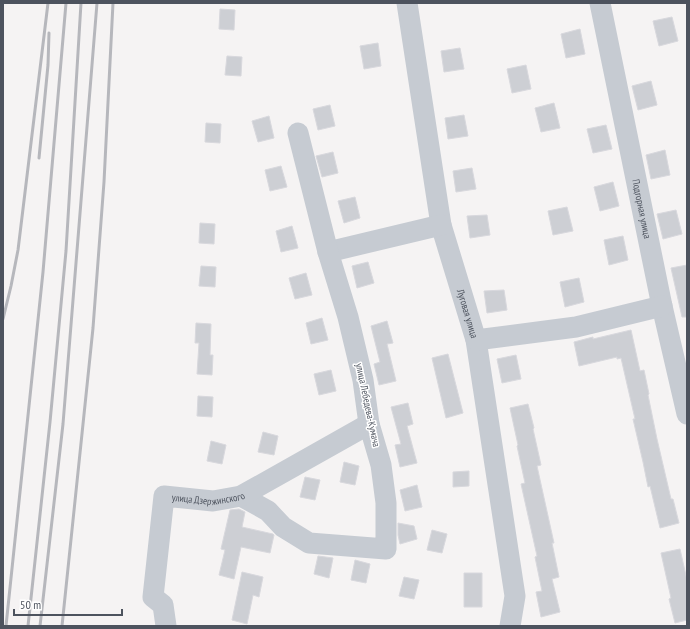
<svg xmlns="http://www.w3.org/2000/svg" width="690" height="629" font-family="'PT Sans Narrow',sans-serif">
<rect width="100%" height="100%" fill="#f5f3f3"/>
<!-- building -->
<path fill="#cdcfd4" stroke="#d8d8dd" d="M220 9 235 10 234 30 219 29Z
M672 17 678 41 659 46 653 21Z
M580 29 585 54 566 58 561 34Z
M378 43 381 66 364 69 360 46Z
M460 48 464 69 444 72 441 51Z
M227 56 242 57 241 76 225 75Z
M526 65 531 89 512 93 507 69Z
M651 81 657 105 638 110 632 86Z
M554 103 560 128 541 132 535 108Z
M330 105 335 126 318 130 313 109Z
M464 115 468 136 448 139 445 118Z
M269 116 274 138 258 142 252 121Z
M206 123 221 124 220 143 205 142Z
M606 125 612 149 593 153 587 129Z
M665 150 670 175 651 179 646 155Z
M333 152 338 173 322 177 316 156Z
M281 166 287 187 270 191 265 170Z
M472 168 476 189 456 192 453 171Z
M613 182 619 206 600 211 594 187Z
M355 197 360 218 344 223 338 201Z
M567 207 573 231 553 235 548 211Z
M676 210 682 234 663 239 657 214Z
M487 215 490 235 470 238 467 216Z
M200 223 215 224 214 244 199 243Z
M292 226 298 248 281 252 276 231Z
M623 236 628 260 609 265 604 240Z
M368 262 374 283 357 288 352 266Z
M687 265V317H682L671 268Z
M201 266 216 267 215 287 199 286Z
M306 273 312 295 295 299 289 278Z
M579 278 584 302 565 307 560 282Z
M504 290 507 310 487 313 484 291Z
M322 318 328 340 311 344 306 323Z
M387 321 393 343 387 344 396 381 379 385 374 364 380 362 371 326Z
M196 323 211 324 210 355H213L212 375 197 374 199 343H195Z
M631 330 640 371 644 370 649 394 648 395 657 439 671 499H673L679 523 660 528 650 486 648 487 643 462 633 419H635L621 358 617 359V357L579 366 574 342 593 337V339Z
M448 354 463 413 446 418 432 358Z
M516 355 521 379 502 383 497 359Z
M331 370 336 391 319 395 314 374Z
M198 396 213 397 212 417 197 416Z
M408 403 413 424 407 426 417 463 400 467 395 445 401 444 391 407Z
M528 404 534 428 533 429 541 465 537 466 554 543H552L559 577 552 579 560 612 541 617 536 592 542 591 535 557 537 556 521 484 525 483 517 446 518 445 510 408Z
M263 432 278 436 274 455 258 452Z
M211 441 226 445 222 464 207 461Z
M344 462 359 466 355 485 340 482Z
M469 471V486L453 487V472Z
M305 477 320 480 315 500 300 497Z
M417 485 422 507 405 511 400 490Z
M239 509 245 512 242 527 273 534 274 535 270 553 241 547 234 579 219 575 225 550 221 549 230 510Z
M398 523 414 526 417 539 400 544 398 535Z
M432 530 447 534 442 553 427 550Z
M680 549 687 580V620L675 623 669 599 671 598 661 553Z
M318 556 333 558 329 578 314 574Z
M355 560 370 564 366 583 351 580Z
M242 572 263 577 259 597 253 595 247 624 232 620Z
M464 573H482V607H464Z
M404 577 419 580 414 599 399 596Z"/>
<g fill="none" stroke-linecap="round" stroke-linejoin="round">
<!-- minor -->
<g stroke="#c6cbd2" stroke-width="21">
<path id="s1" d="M407 3 441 225 476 340 515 596 510 626"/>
<path id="s2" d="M600 3 662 306 687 414"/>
<path d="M328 252 441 225"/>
<path d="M476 340 576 327 662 306"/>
<path d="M241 496 268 511 283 527 309 543 386 549V503L381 465 369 424 363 380 348 317 328 252 298 133"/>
<path id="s3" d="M166 626 163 605 153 597 164 496 213 501 241 496 369 424"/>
</g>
<!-- rail -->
<path stroke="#b6b7bc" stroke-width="3" d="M39 158 48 65 49 33
M3 319 11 286 18 250 48 3
M6 626 43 272 66 3
M28 626 50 422 66 251 81 3
M40 626 63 424 97 3
M62 626 93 328 104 182 113 3"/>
</g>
<g text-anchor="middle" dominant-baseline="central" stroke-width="3" stroke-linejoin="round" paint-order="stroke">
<!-- street labels -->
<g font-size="10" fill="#4d535e" stroke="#fff">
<text stroke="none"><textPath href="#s2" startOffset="210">Подгорная улица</textPath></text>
<text stroke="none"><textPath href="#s1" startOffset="317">Луговая улица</textPath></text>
<text transform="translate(368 405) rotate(78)">улица Лебедева-Кумача</text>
<text stroke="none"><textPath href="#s3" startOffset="180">улица Дзержинского</textPath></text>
</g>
</g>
<!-- border -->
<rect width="690" height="629" fill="none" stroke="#4d535e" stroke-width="8"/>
<!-- scale -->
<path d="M14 609v6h108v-6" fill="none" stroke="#4d535e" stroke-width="2"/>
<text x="20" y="609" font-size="12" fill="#4d535e" stroke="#ffffff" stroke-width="3" paint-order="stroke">50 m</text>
</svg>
